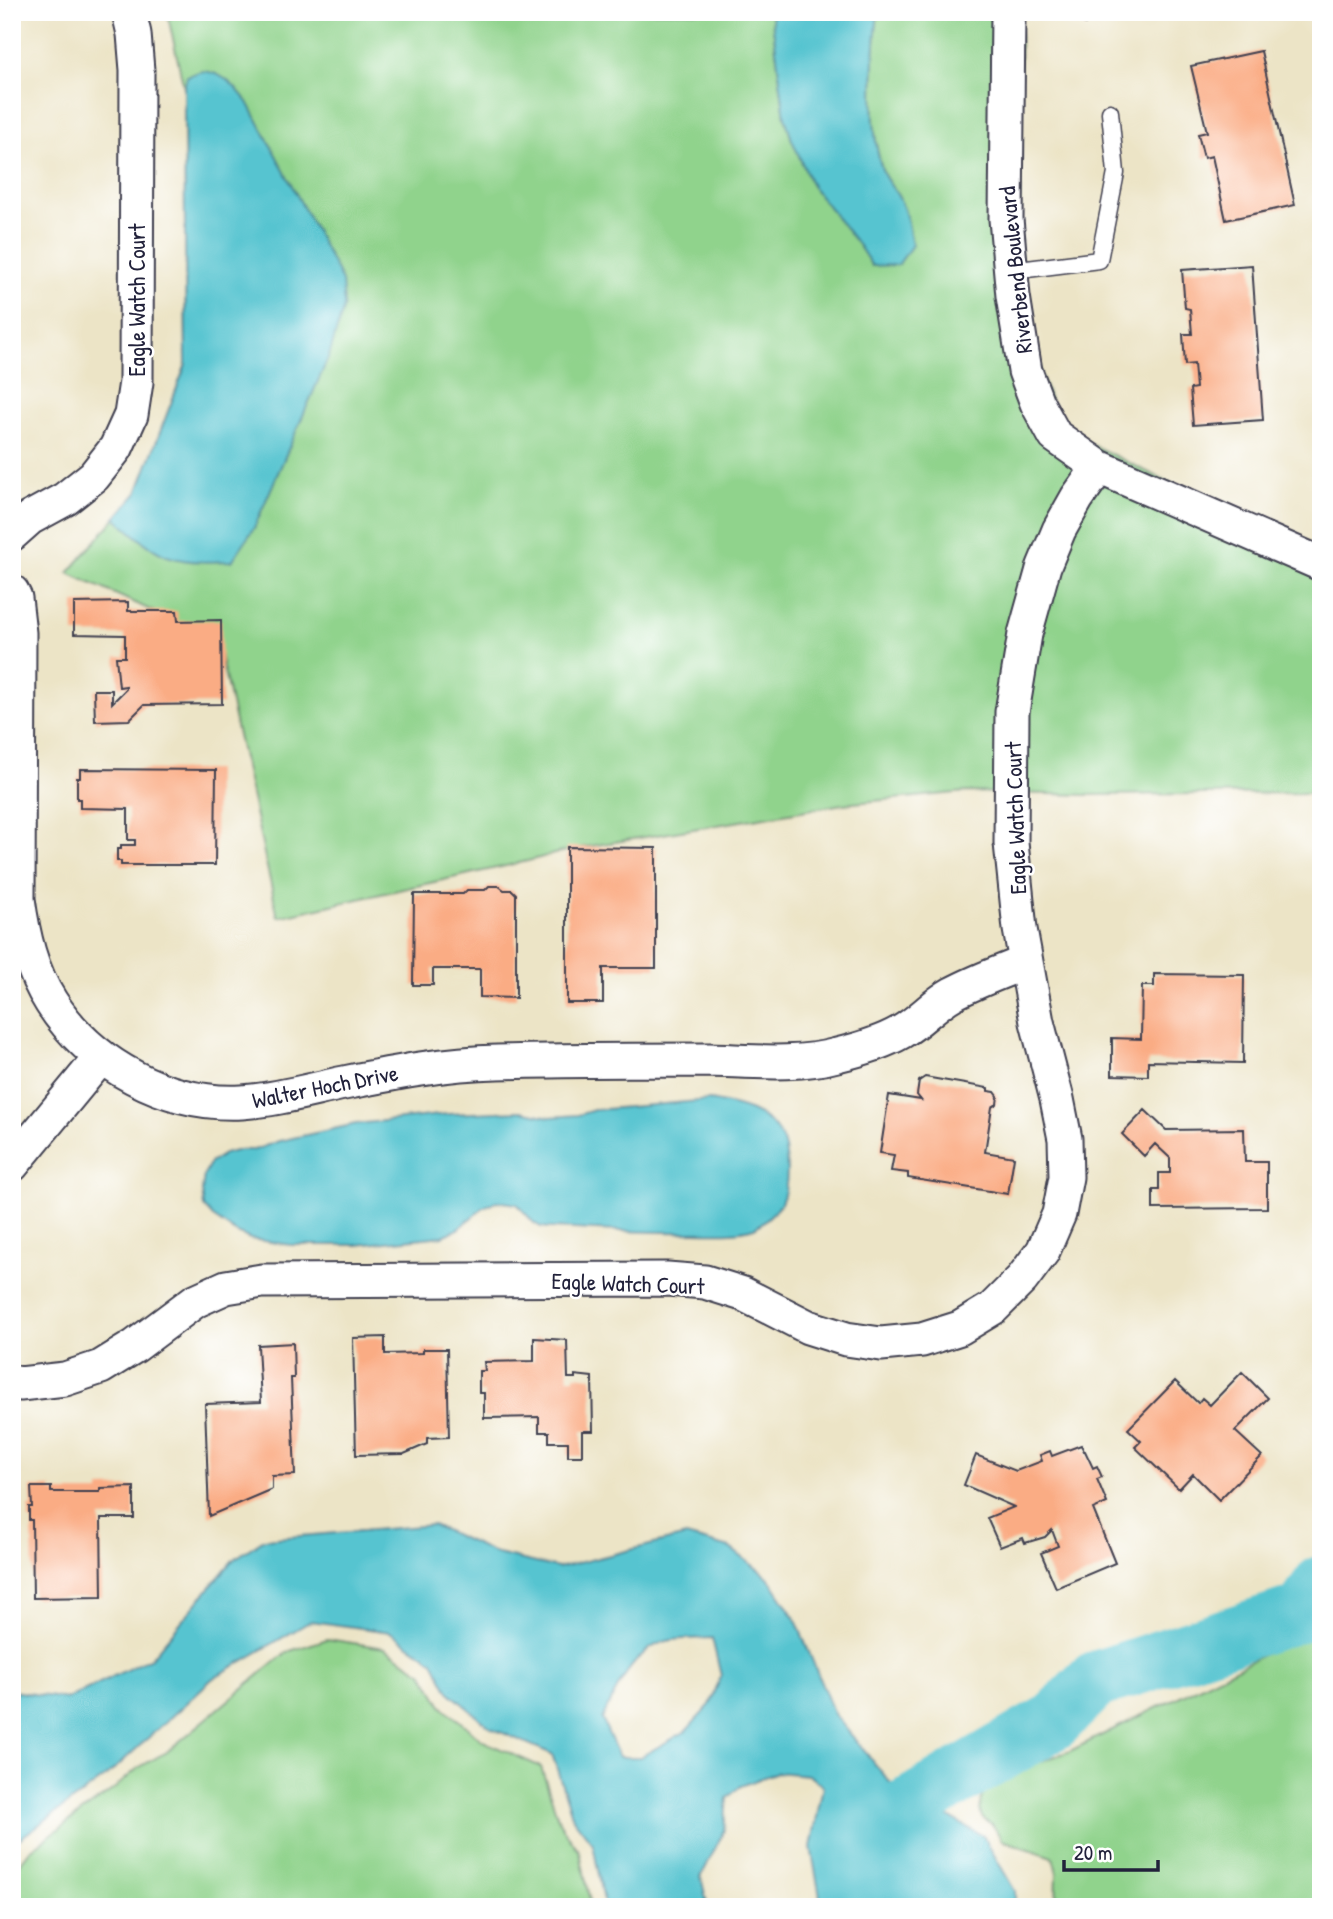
<svg xmlns="http://www.w3.org/2000/svg" width="1333" height="1919" font-family="'Patrick Hand',sans-serif">
<rect width="100%" height="100%" fill="#fff"/>
<filter id="ink" filterUnits="userSpaceOnUse"><feTurbulence type="fractalNoise" baseFrequency=".0143" numOctaves="2"/><feDisplacementMap in="SourceGraphic" scale="14" xChannelSelector="R" yChannelSelector="G"/><feConvolveMatrix kernelMatrix="1 2 1 2 8 2 1 2 1" color-interpolation-filters="sRGB"/></filter>
<filter id="wash" filterUnits="userSpaceOnUse"><feTurbulence type="fractalNoise" baseFrequency=".00686" numOctaves="4" result="noise"/><feDisplacementMap in="SourceGraphic" scale="28" xChannelSelector="R" yChannelSelector="G"/><feGaussianBlur stdDeviation="1.57" result="paint"/><feColorMatrix in="noise" values="0 0 0 0 0 0 0 0 0 0 0 0 0 0 0 0 0 1.4 0 .05"/><feComposite in="paint" operator="in"/></filter>
<g filter="url(#wash)">
<rect width="100%" height="100%" fill="#ece4c6"/>
<!-- green -->
<path fill="#90d38c" stroke="#597a64" stroke-width="2" d="M167 12H771L785 117 792 140 872 266 912 245C909 228 907 213 899 198 895 190 888 183 884 175 868 134 873 56 878 12H1020V251L1031 347 1053 409 1074 436 1321 557V753L1315 793 1086 795 966 792 843 804 573 849 528 861 278 917 217 640 68 573 137 493 186 364 184 88Z
M1321 1626V1907H1056L1057 1873 1053 1857 1002 1840 992 1824 982 1817 980 1810 983 1792 993 1778 1070 1751Z
M327 1639 385 1648 423 1673 442 1706 483 1741 541 1767 560 1824 580 1852 591 1907H12L16 1868 30 1850 115 1788 138 1768 168 1751 279 1658 290 1651Z"/>
<!-- water -->
<path fill="#57c4d0" stroke="#3c7386" stroke-width="2" fill-rule="evenodd" d="M771 12H878C873 56 868 135 884 175 888 183 895 190 899 198 907 213 909 228 912 245L898 265 872 266 859 246 812 186 792 140 785 117Z
M202 71C225 73 234 86 248 102L342 281 344 306 329 356 254 528 232 561C211 562 190 563 170 557 152 552 130 530 115 518L137 493 186 364 184 88 187 76Z
M710 1100C735 1105 766 1110 780 1135 789 1150 789 1187 781 1203 778 1209 760 1226 754 1228 735 1234 715 1232 695 1232 646 1233 598 1230 550 1228L541 1227 534 1223 517 1204 496 1201 484 1207 458 1229 443 1236 357 1245H291L250 1239 235 1232 213 1217 204 1207 202 1191 204 1175 210 1163 224 1154 239 1150H254L279 1141 356 1124 448 1114 521 1111 550 1117 578 1115 594 1110Z
M433 1525 497 1554 558 1568 686 1536 730 1548 768 1577 796 1620 834 1714 893 1786 983 1836 1015 1891V1907H818L820 1897 811 1847 823 1786 808 1775 777 1772 741 1786 727 1798 724 1830 701 1877 708 1907H605L593 1844 573 1818 552 1754 491 1728 450 1693 433 1661 390 1632 311 1621 212 1679 108 1775 12 1844V1691L67 1699 151 1658 233 1560 264 1539ZM712 1638 721 1676 710 1705 686 1731 640 1757H619L602 1719C615 1691 634 1649 667 1641 681 1638 698 1639 712 1638Z"/>
<g fill="none" stroke-linecap="round" stroke-linejoin="round">
<!-- river -->
<path stroke="#57c4d0" stroke-width="58" d="M882 1822 1054 1721 1095 1680 1303 1612 1321 1585"/>
</g>
<g id="blocks">
<!-- building -->
<path fill="#faac84" d="M1261 51 1295 205 1226 220 1212 156 1204 158 1198 134 1207 132 1191 66Z
M1252 265 1263 420 1193 425 1190 389 1196 388 1194 364 1185 365 1183 334H1192L1190 309 1185 308 1182 270Z
M128 602V611H177L178 621 221 620 222 704 144 705 129 720 95 721 94 690H112V703L126 689V686L119 687 116 657H125V635L74 634V603Z
M80 769 216 770 215 865H121V861H117V849H121V845H135V840H128V809L80 808V799H77V778H80Z
M567 847 656 848V968H603V1003H567Z
M489 886H499L504 890H512L516 894V998L480 997V969H433V985H413L414 894H463L467 890H485Z
M1154 974 1244 975 1243 1063 1148 1061V1076L1112 1075V1038L1141 1039 1142 986H1154Z
M925 1077 988 1088V1091L995 1092 998 1096 997 1104 992 1107 985 1152 1014 1157 1008 1194 908 1178V1173L891 1171 894 1155 880 1153 889 1095 921 1100 917 1095 919 1081Z
M1145 1110 1166 1130 1244 1129 1245 1162H1267V1208L1153 1209V1190H1159V1173H1170V1158L1155 1144 1144 1156 1122 1134Z
M385 1337V1354L423 1353V1349H447L449 1437 427 1438V1444L404 1454 356 1455 353 1338Z
M534 1338 567 1340 568 1378H575V1375L592 1377 593 1431H582V1456H568V1442H549V1432H539V1417L484 1418V1393H479V1371H485L484 1362 534 1361Z
M293 1343 294 1378H291L295 1475 272 1476V1489L209 1516 205 1404 261 1402 258 1345Z
M1242 1372 1268 1398 1235 1431 1262 1456 1219 1500 1193 1474 1179 1489 1135 1447 1141 1441 1128 1429 1175 1381 1198 1403 1202 1398 1210 1405Z
M1081 1445 1084 1451H1085L1093 1468 1097 1466 1102 1477 1097 1479 1107 1503 1093 1509 1115 1563 1056 1588 1041 1553 1058 1546 1052 1530 1045 1537 1025 1543 1023 1538 1000 1547 987 1518 1014 1507 964 1485 976 1455 1016 1471 1042 1461 1040 1455 1050 1451 1052 1456Z
M31 1487H51V1492H100V1488L134 1487V1518H101L102 1597 33 1598 32 1520H29V1507H32Z"/>
</g>
</g>
<g filter="url(#ink)">
<use href="#blocks" fill-opacity="0" stroke="#403f50" stroke-width="2"/>
<g fill="none" stroke-linecap="round" stroke-linejoin="round">
<!-- service casing -->
<g stroke="#403f50" stroke-width="19">
<path id="service" d="M1086 12V15
M1011 271 1099 260 1116 173 1110 112"/>
</g>
<!-- minor casing -->
<g stroke="#403f50" stroke-width="37">
<path id="minor" d="M1008 12 1006 219 1013 296 1025 371 1037 403 1055 436 1099 467 1321 564
M12 534 30 518 65 499 94 476 116 448 131 415 136 382 137 70 134 34 129 12
M12 592 15 598 19 633 18 899C23 935 31 971 51 1002 91 1065 168 1106 242 1102 276 1100 310 1090 344 1083 394 1073 445 1063 497 1062 568 1060 639 1060 710 1060 751 1061 797 1066 837 1055 858 1050 882 1043 901 1032 920 1021 934 1004 952 994 976 981 1001 972 1026 962
M12 1165 101 1057
M12 1382 20 1384 65 1379 101 1367 135 1346 195 1301 226 1287 262 1281 667 1279 705 1282 743 1294 808 1327 846 1339 881 1344 922 1340 960 1328 993 1308 1022 1279 1043 1251 1059 1214 1066 1177 1065 1139 1057 1099 1037 1022 1020 929 1011 843 1012 712 1025 634 1044 566 1059 530 1077 498 1099 467"/>
</g>
<!-- service -->
<use href="#service" stroke="#fff" stroke-width="16"/>
<!-- minor -->
<use href="#minor" stroke="#fff" stroke-width="33"/>
</g>
</g>
<g text-anchor="middle" dominant-baseline="central" stroke-width="5" stroke-linejoin="round" paint-order="stroke">
<!-- street labels -->
<g font-size="23" fill="#22223b" stroke="#fff">
<text transform="translate(1015 270) rotate(-96)">Riverbend Boulevard</text>
<text transform="translate(136 300) rotate(-90)">Eagle Watch Court</text>
<text transform="translate(1015 818) rotate(-92)">Eagle Watch Court</text>
<text transform="translate(325 1086) rotate(-11)">Walter Hoch Drive</text>
<text transform="translate(628 1283) rotate(2)">Eagle Watch Court</text>
</g>
</g>
<!-- margin -->
<rect width="1333" height="1919" fill="none" stroke="#fff" stroke-width="42"/>
<!-- scale -->
<path d="M1064 1860v10h94v-10" fill="none" stroke="#22223b" stroke-width="3.5"/>
<text x="1074" y="1860" font-size="21" fill="#22223b" stroke="#ffffff" stroke-width="5" paint-order="stroke">20 m</text>
</svg>
